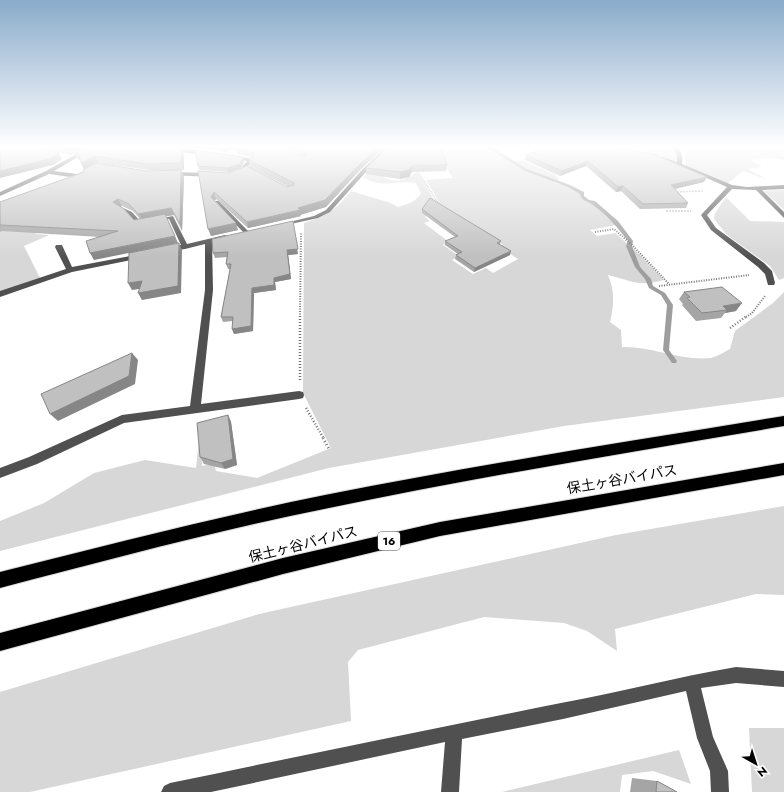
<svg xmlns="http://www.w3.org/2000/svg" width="784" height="792" font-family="Jost,'Noto Sans JP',sans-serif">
<rect width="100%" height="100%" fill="#fff"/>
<!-- green -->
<path fill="#d7d7d7" d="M432 146H492L515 161 522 160 555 175 559 179 554 183 568 186 581 193V197L593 204 616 225 590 230 597 236 615 233 637 252 664 280C638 287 632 281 608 275 615 291 614 305 610 322L621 330 622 347C651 346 681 361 710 358 717 357 724 352 730 349L735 331 773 303 784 292V397L564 426 329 468 0 551V521L44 503 94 473 145 460 196 468 199 440H201L202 466 214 463 216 471 257 478 331 448 303 393 304 223C325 217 338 208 351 191L391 203 398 207C408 204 416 202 421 193L416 183C397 179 385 190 363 177L368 172 391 167 383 177C396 183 405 181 416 172L418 173 438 206 428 212 425 217 430 221 424 223 449 242 443 245 459 256 452 260 473 274 486 268 493 273 518 259 504 250 501 243 446 209 440 204 426 180 453 178Z
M646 146H672L678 152V159L674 161 642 152 649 147Z
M677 146H784V160L771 158 750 160 762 167 748 169 768 180 743 171 726 185 686 166 684 151Z
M149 177 142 184V190L115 203 118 206 83 219 87 224 50 235 63 222H49L35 234 49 235 24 246 40 278 0 292V228L90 197H111L126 192 123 188 135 180Z
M784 190V210L764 191Z
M726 197 750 221 784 222V278L779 280 770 266 727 235 714 219 715 213Z
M784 506V595L756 594 615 629 617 651 587 631 564 623 484 617 358 650 348 662 351 721 30 792H0V692L259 614 616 535Z
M749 728H784V792H752Z
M679 750 691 784 653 771 622 775 620 792H502Z"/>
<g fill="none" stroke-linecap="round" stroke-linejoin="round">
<!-- stream -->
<path fill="#9e9e9e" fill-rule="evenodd" d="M485 146H489L527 169 570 185 584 192V196L589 200 595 201 618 221 633 241 632 246 640 267 651 279 653 286 665 293 673 305 669 350 677 361 676 363H672L663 350 667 305 661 295 649 288 645 279 635 267 626 246 628 241C618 228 607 215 593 205 588 201 581 201 580 194L568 187 525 171Z"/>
<!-- highway casing -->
<g stroke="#dbdbdb" stroke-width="2">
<path id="highway" d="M784 416V426C631 452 477 477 324 509 215 531 108 560 0 588V572C108 545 216 517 325 495 477 465 631 441 784 416Z
M784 463V475L440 536 283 574 0 651V633L283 558 440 522Z"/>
</g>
<!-- path-far3 -->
<path stroke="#727272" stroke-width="1.5" stroke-dasharray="0.5 1" stroke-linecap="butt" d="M513 147 517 146
M417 170 440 206
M678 193 677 192 704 191
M666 211H691"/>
<!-- path-far2 -->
<path stroke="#727272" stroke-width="2" stroke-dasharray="1 1.5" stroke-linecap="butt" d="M595 232 614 229 632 245 669 284
M659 286 749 275
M300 317 301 233
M746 317 752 313 765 296"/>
<!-- path-far1 -->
<path stroke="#727272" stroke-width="2.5" stroke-dasharray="1 2" stroke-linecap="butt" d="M730 328 747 316
M300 380V316
M306 408 324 439"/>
<!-- path -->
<path stroke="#727272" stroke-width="3" stroke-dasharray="1 2.5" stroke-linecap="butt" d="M323 438 329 449"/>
<!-- minor -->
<path fill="#505050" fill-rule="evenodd" d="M91 146H97L54 171 77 174 87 170 90 172 89 173 78 178 49 174 0 196V192L46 171Z
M293 146H300L290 151 297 155V157L295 158 283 151Z
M387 146H393L365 173 330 212 318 218 277 227V225L314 216 326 210 361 171Z
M673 146H677C682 152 683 157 682 164L732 185 747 187 784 185V189L762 190 784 212V218L756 190 732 189 707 215 716 228 764 263 772 271 775 283 774 285H768L765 274 758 267 711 230 701 215 727 187 691 171 660 160 659 159 662 157 677 162V155Z
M170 148 207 151 210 153 207 155 168 151 167 150Z
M231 155 253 159 254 160 248 166 261 173 256 174 243 168 242 167 247 161 229 158 228 157Z
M169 172 213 173 216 175 213 177 167 175 166 174Z
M215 201H219L249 232V234H245L215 203Z
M121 207 132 212 141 222 173 216 187 244 225 235 228 237 212 242 213 290 201 404 299 391 303 392 304 395 303 398 299 399 124 423 37 464 0 478V468L29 457 122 415 190 406 205 290V244L185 249 165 252V248L181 245 169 219 137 225 128 214 118 209Z
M56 245H62L72 267 141 254 145 256 141 258 72 272 0 297V291L66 269 55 247Z
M736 667 784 671V687L736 683 701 688 713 737 728 771 729 792H711L710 771 697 738 686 691 563 719 462 739 459 792H441L445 742 211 792H161L164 786 170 783C300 756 431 729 561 703 620 692 677 677 736 667Z"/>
<!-- highway -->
<use href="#highway" fill="#000" fill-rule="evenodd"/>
</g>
<!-- wall -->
<path fill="#a5a5a5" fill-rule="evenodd" d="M35 146H240L226 152 204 148 169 147 182 148 184 154V170H150L98 163H96L184 177 182 231 174 215 166 216 94 260 100 237 2 231 0 232V202L84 172V169L79 159H78L74 153 70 155ZM120 206H122L133 211 140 219 134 220Z
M240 146H290L286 148 300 156H303L293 151 292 146H386L360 170 326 207 300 215 301 216 248 228 216 199 215 201 238 230 211 236 198 171 287 187H289L250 167 249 160 251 157 237 154 236 148Z
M544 146H607L704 182 675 189 688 203 686 208 640 209 621 191 616 192 586 166 560 176 525 160 526 155 549 147Z
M611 146H625V147Z
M243 157 244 162 241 168 229 172 199 170 198 166Z
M447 165 446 171 412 172 409 177 400 179 366 174V168Z
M422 209 501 241 500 244 510 255 474 272 455 259 456 255 458 254 445 245V241L455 237 422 213Z
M212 239 298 254 288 255 291 279 275 282 276 290 254 293 253 331 234 334 232 329 233 321 223 322 221 317 230 269H228L226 264 227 257 215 258 213 253Z
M684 292 736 311 725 313 721 318 696 321 682 305 683 304 679 299Z
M228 415 231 422 237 465 225 469 204 464 200 457Z
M632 778 657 781 677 792H630Z"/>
<!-- shaded-wall -->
<path fill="#868686" d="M74 146H88L81 158 78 159 74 153 70 155 66 149Z
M224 146H240L226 152Z
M281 146H290L282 150Z
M379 146H386L360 170 326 207 300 215 301 216 248 228 247 222 298 208 360 164Z
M182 148 184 154V170L181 163Z
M59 153 62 159 53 165 0 178V171Z
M95 156 98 163 84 169 81 163Z
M243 157 244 162 241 168 229 172 227 168Z
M588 161 586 166 560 176 562 171Z
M412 166V172L409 177 400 179V172Z
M181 170 184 177 182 231 180 224Z
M707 177 704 182 669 190 671 185Z
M623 186 621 191 616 192 618 187Z
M214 192 216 199 213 203 211 197Z
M118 199 122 206 117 209 113 202Z
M171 208 174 215 142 220 138 214Z
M293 221 298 254 288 255 291 279 275 282 276 290 254 293 253 331 234 334 232 329 252 288 274 278 287 250Z
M236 223 238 230 211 236 208 229Z
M175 236 178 243 94 260 90 253Z
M179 243 182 250 181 293 142 300 138 293Z
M511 251 510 255 474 272 475 268Z
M142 281 146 288 132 290 128 283Z
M742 303 736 311 725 313 727 310 723 306Z
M132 353 138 360 135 384 58 421 50 414Z
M228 415 231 422 237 465 225 469 221 463Z"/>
<!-- building -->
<path fill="#c0c0c0" stroke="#868686" d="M0 146H34L59 153 49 159 0 171Z
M53 146H74L66 149Z
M87 146H149L182 148 181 163 147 164 95 156 81 163 78 152 74 153Z
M240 146H283L300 156H306V152L294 146H379L360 164 325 200 298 208 300 210 247 222 214 192 211 197 236 223 208 229 198 171 228 173 247 166 287 187 294 185V183L249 160 254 155 253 152 236 148Z
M389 146H440L447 165 412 166 409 170 400 172 366 168Z
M552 146H607L653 154 707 177 671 185 688 203 643 204 623 186 618 187 588 161 562 171 526 155Z
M195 150 243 157 240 164 227 168 198 166Z
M96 163 147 171 181 170 180 224 171 208 138 214 129 204 118 199 113 202 124 209 134 220 165 214 175 236 90 253 86 241 118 231 0 225V202L84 172 83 170Z
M430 198 501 241 497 243 511 251 475 268 456 255 462 252 445 241 458 236 422 209Z
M293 221 298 249 287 250 290 274 274 278V285L252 288 251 326 232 329 233 317H221L231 264H226L228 252 213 253 212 239Z
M179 243 178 286 138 293 142 281 128 283 129 253Z
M722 287 742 303 723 306 727 310 702 313 687 298 690 297 684 292Z
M132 353 129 376 50 414 41 394Z
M228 415 233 459 221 463 200 457 197 423Z
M657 781 677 792H656Z"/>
<!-- sky -->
<linearGradient id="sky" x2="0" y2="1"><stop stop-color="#8aabca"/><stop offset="0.57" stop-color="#fff"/><stop offset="1" stop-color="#fff" stop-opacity="0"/></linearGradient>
<rect width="784" height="257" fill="url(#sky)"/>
<g text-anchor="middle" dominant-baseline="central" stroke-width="3" stroke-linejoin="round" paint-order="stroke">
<!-- shield labels -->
<rect fill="#fff" stroke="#4c4c4c" stroke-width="1" x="378" y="532" width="22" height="18" rx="3"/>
<g font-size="11" font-weight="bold" fill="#000">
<text x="389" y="541">16</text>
</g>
<!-- near-street labels -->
<g font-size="14" fill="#000" stroke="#fff">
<text transform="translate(622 479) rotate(-10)">保土ヶ谷バイパス</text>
<text transform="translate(303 544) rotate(-14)">保土ヶ谷バイパス</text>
</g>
</g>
<!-- north arrow -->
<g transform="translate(756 764) rotate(141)" stroke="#ffffff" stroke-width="3" paint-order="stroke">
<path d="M0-3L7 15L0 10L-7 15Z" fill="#000000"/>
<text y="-6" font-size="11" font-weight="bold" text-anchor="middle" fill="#000000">N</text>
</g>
</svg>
